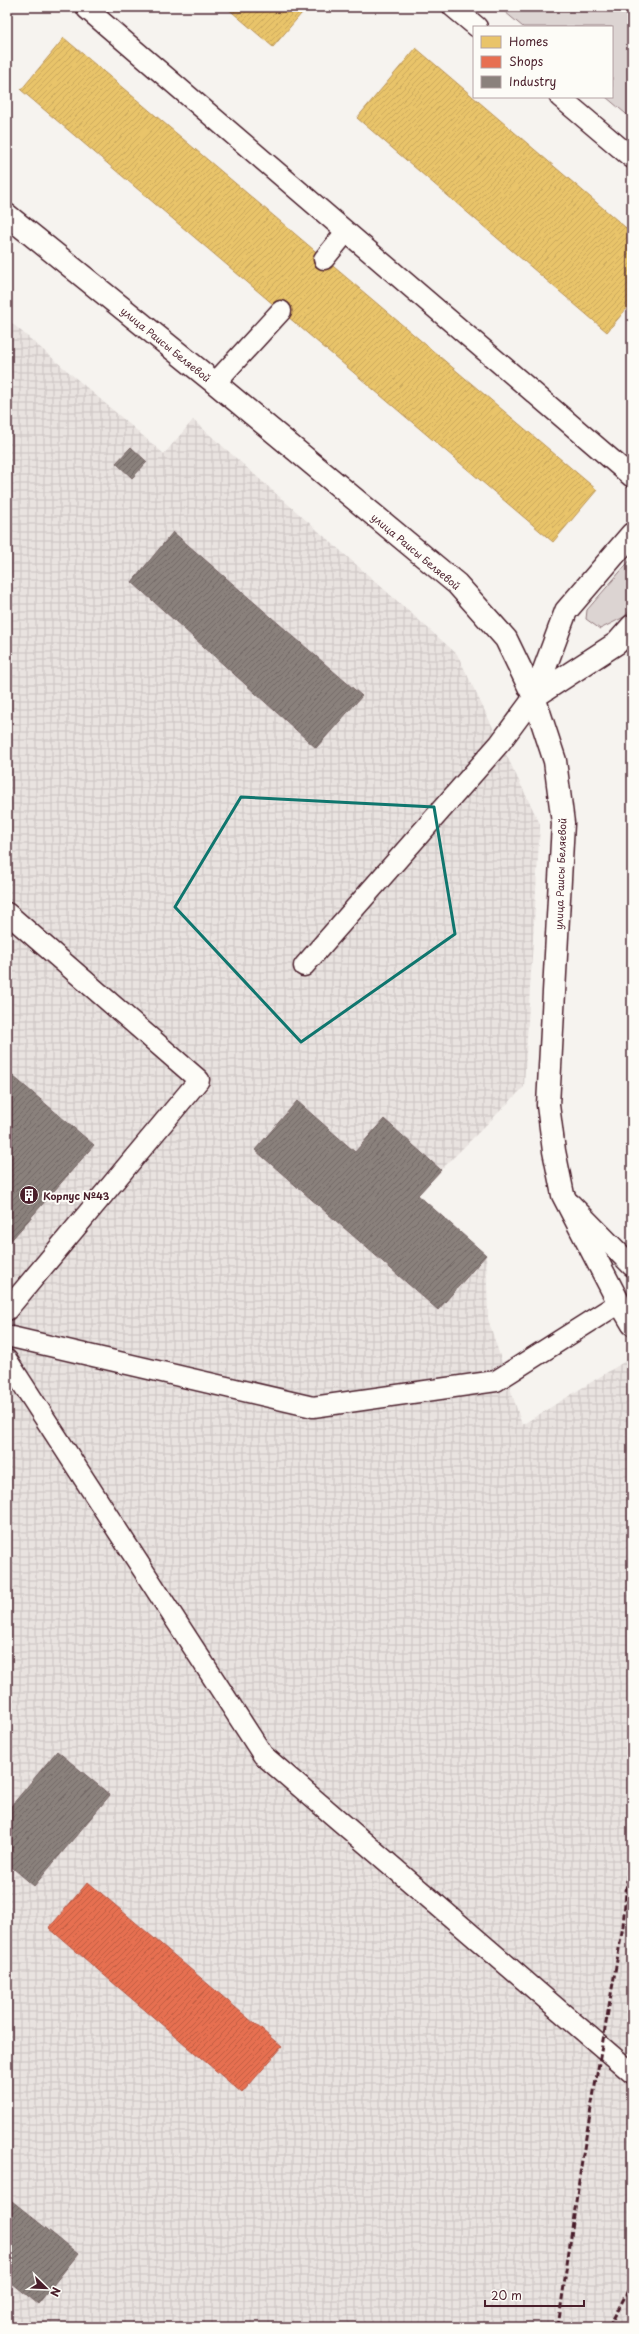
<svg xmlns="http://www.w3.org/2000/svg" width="639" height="2334" font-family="'Playpen Sans',sans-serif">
<defs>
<pattern id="industrial-grid" width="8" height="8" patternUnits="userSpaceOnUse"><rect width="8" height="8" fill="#e9e3e0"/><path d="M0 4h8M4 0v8" fill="none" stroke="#c9c2c0"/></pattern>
<pattern id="homes-hatch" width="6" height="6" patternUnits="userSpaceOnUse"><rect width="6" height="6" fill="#e9c46a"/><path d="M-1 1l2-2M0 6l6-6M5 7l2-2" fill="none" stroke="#c9a85c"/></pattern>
<pattern id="shops-hatch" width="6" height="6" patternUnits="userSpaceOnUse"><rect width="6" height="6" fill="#e76f51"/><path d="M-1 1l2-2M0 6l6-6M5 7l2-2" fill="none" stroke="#bd5b43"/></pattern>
<pattern id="industry-hatch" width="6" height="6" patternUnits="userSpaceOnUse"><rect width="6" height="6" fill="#8a817c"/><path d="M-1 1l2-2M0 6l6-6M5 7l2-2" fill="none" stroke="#736966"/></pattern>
</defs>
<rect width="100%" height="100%" fill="#f6f3ef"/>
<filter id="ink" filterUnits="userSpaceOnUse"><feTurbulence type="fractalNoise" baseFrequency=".025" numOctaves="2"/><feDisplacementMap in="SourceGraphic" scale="8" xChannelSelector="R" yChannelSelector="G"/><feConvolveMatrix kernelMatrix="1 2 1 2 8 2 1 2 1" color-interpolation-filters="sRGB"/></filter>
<g filter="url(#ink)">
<!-- industrial -->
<path fill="url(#industrial-grid)" d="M7 319 164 454 193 420 457 654 540 824 524 1087 441 1170 418 1195 486 1255 488 1319 522 1425 632 1357V2327H7Z"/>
<!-- park -->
<path fill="#dcd4d2" stroke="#937a7e" d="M499 7H632V119L606 97H612V27H523Z
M632 558V608L624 617 600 629 586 619 587 610Z"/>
<!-- homes -->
<path fill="url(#homes-hatch)" stroke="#b99257" d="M226 7H307L273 47Z
M64 38 597 490 553 542 21 90Z
M416 48 632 233V302L607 332 357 118Z"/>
<!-- shops -->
<path fill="url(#shops-hatch)" stroke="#b85746" d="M88 1882 282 2047 242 2093 49 1928Z"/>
<!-- industry -->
<path fill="url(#industry-hatch)" stroke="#776464" d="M131 447 147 462 132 478 116 463Z
M173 532 362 696 316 748 132 582Z
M7 1071 94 1145 7 1245Z
M297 1101 355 1152 384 1119 441 1170 418 1195 486 1255 438 1310 255 1150Z
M57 1751 110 1795 34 1886 7 1863V1811Z
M7 2197 78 2254 38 2304 7 2279Z"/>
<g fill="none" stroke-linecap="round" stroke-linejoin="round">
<!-- lane casing -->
<g stroke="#4a1f2b" stroke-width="23">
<path id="lane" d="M453 7 477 27
M87 9 632 477
M560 97 632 158
M324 259 346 232
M215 383 281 311
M7 913 199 1080 7 1310
M304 966 500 743 534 697
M571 1204 632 1266
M7 1336 313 1407 496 1381 619 1303 632 1325
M7 1360 263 1755 632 2073"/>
</g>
<!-- street casing -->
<g stroke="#4a1f2b" stroke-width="25">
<path id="street" d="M7 215 215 383 457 584 506 639 534 697 555 761 563 823 548 1105 554 1151 563 1195 619 1303
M534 697 566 611 632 534
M534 697 617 643 632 626"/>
</g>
<!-- lane -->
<use href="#lane" stroke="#fdfcf7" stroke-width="20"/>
<!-- street -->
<use href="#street" stroke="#fdfcf7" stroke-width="22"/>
<!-- rail -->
<path stroke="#4a1f2b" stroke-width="3" stroke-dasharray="6 3" stroke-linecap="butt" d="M558 2327 582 2160 623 1926 632 1823
M609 2327 632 2283"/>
</g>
</g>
<!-- marked area -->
<path fill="none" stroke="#0f766e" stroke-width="3" stroke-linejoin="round" d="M241 797 434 807 455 934 301 1042 175 907Z"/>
<!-- icons -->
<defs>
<g id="building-disc" transform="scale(1)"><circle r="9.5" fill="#4a1f2b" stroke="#fdfcf7"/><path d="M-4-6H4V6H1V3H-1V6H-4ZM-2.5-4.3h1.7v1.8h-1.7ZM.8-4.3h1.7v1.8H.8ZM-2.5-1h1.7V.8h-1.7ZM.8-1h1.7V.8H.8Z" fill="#fff"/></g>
</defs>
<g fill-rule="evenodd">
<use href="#building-disc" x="29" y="1195"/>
</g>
<g text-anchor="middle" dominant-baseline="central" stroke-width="4" stroke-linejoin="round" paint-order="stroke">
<!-- street labels -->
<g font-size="10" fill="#4a1f2b" stroke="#fdfcf7">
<text transform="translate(166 344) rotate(39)">улица Раисы Беляевой</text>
<text transform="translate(416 551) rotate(40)">улица Раисы Беляевой</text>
<text transform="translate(560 874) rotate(-88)">улица Раисы Беляевой</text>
</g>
<!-- poi labels -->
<g font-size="10" font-weight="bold" fill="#4a1f2b" stroke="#fdfcf7" text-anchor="start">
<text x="43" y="1195">Корпус №43</text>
</g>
</g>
<!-- margin -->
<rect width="639" height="2334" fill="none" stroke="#fdfcf7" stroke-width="24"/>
<rect x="12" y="12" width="615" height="2310" fill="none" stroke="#4a1f2b" stroke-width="1.5" filter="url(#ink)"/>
<!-- legend -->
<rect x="473" y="26" width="140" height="72" fill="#fdfcf7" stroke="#b5a4a5"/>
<rect x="481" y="36" width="20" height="12" fill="#e9c46a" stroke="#b5a4a5"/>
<text x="509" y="46" font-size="12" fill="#4a1f2b">Homes</text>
<rect x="481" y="56" width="20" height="12" fill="#e76f51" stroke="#b5a4a5"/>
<text x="509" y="66" font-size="12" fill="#4a1f2b">Shops</text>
<rect x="481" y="76" width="20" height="12" fill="#8a817c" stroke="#b5a4a5"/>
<text x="509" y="86" font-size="12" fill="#4a1f2b">Industry</text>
<!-- north arrow -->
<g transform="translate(46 2288) rotate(113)" stroke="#fdfcf7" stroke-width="3" paint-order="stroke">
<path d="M0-3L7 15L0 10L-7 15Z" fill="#4a1f2b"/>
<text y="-6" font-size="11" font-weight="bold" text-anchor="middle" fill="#4a1f2b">N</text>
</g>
<!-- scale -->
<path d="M485 2300v6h99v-6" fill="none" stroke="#4a1f2b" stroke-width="2"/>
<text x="491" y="2300" font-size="12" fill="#4a1f2b" stroke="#fdfcf7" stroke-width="3" paint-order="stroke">20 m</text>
</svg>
